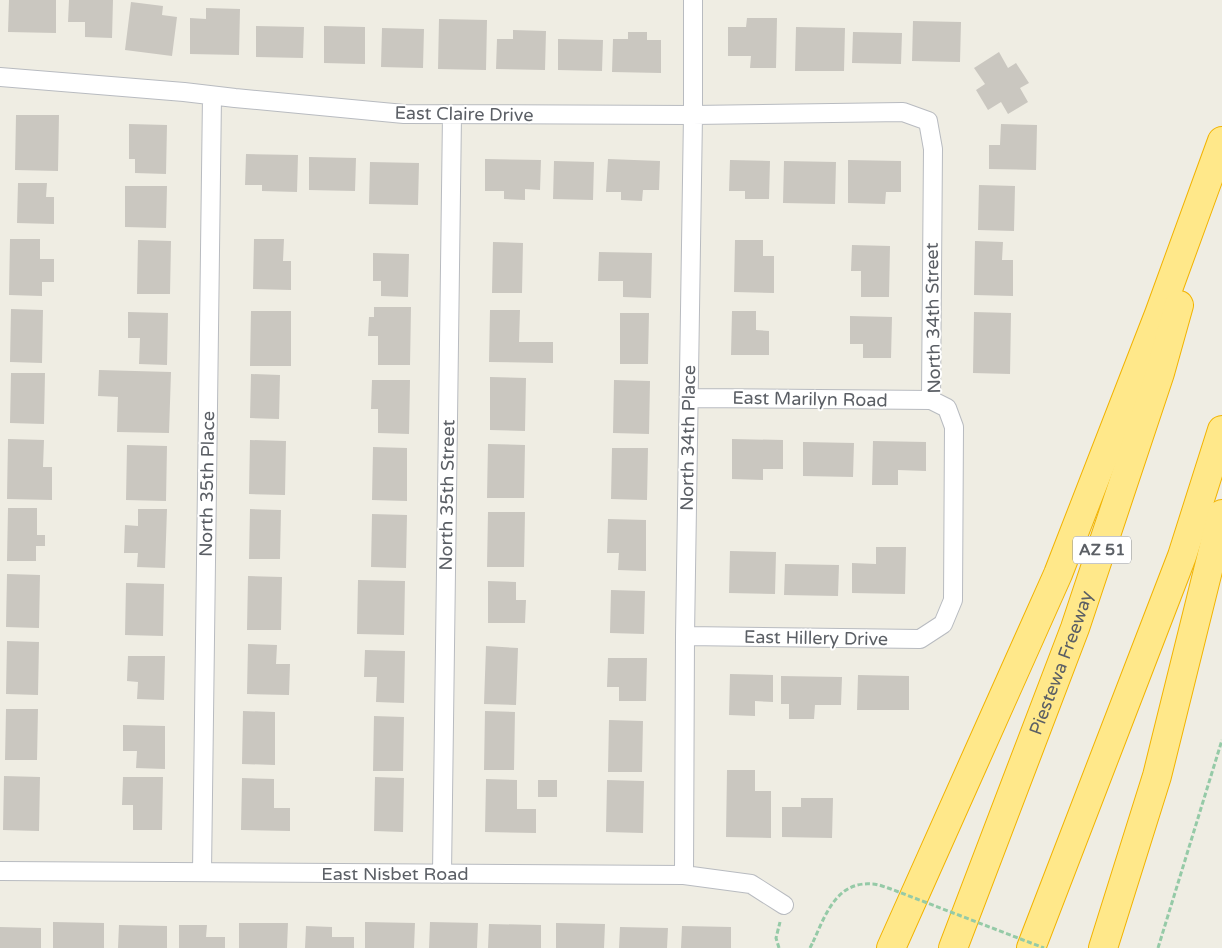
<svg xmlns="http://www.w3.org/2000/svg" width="1222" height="948" font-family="'Varela Round',sans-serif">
<rect width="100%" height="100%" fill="#efede3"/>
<!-- building -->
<path fill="#cac7c0" d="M9 0H56V33L8 32Z
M69 0H113L112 38 85 37V22H68Z
M131 2 163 6 162 15 177 17 172 56 125 50Z
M206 8 240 9 239 55 190 54V18L206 19Z
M747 18H777L776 68H750L751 56H728V27H746Z
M439 19 487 20 486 70 438 69Z
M913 21 961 22 960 62 912 61Z
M256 26 304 27 303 58 256 57Z
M324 26 365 27V64L324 63Z
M796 27 845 28 844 71H795Z
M382 28 424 29 423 68 381 67Z
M513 30 546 31 545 70 496 69 497 39H513Z
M628 32H647V40H661V73L612 72 613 39H628Z
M853 32 902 33 901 64 852 63Z
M558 39 603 40 602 71 558 70Z
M999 52 1008 68 1016 63 1029 83 1020 88 1028 102 1008 114 1001 102 988 110 976 90 985 84 974 68Z
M16 115H59L58 171 15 170Z
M129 124 167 125 166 174 135 173V159H129Z
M1001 124 1037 125 1036 170 989 169V145H1000Z
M246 154 298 155 297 192 262 191V185H245Z
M309 157 356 158 355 191 309 190Z
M485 159 541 160 540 190 525 189V200L504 199V191H485Z
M608 159 660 161 659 190H643L642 201 621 200V192H606Z
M730 160 770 161 769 199H745V191H729Z
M848 160 901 161V192H886L885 204 848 203Z
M554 161 594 162 593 200 553 199Z
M784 161 836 162 835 204 783 203Z
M370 162 419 163 418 205 369 204Z
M18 183H47L46 197H54V224L17 223Z
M979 185 1015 186 1014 231 978 230Z
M125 186H167L166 228 125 227Z
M10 239H40V259H54V282H42V296L9 295Z
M254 239H284L283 261H291V290L253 289Z
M138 240 171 241 170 294H137Z
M735 240H763V256H774V293L734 292Z
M975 241 1003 242 1002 260H1013V296L974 295Z
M493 242 523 243 522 293H492Z
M852 245 890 246 889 297H861V271H851Z
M599 252 652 253 651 298 623 297V281H598Z
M373 253 409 254 408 297 381 296V281H373Z
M374 307H411L410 365H378V336H368L369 317H374Z
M11 309 43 310 42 363 10 362Z
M490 310H520L519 342H553V363L489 362Z
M251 311H291V366H250Z
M732 311H756V330L769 331V355H731Z
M128 312 168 313 167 365 139 364 140 338H128Z
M974 312 1011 313 1010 374 973 373Z
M620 313H649L648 364H620Z
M850 316 892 317 891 358H863V344H850Z
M99 370 171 372 169 433 117 432 118 397 98 396Z
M11 373H45L44 424 10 423Z
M251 374 280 375 279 419 250 418Z
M490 377 526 378 525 431 490 430Z
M372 380H410L409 434 378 433V409H371Z
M614 380 650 381 649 434 613 433Z
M8 439 44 440 43 467H52V500L7 499Z
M732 439 783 440V469H763V480L732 479Z
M250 440 286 441 285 495 249 494Z
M873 441 926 442V471L898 470V485H872Z
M803 442 854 443 853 477 803 476Z
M488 444 525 445 524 498H487Z
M127 445 167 446 166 501 126 500Z
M373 447 407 448V501L372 500Z
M612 448H648L647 500 611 499Z
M8 508H37V535H45V546H36V561H7Z
M138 509H167L165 568 137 567 138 553H124L125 525 138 526Z
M250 509 281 510 280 559H249Z
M488 512H525L524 567H487Z
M372 514 407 515 406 568 371 567Z
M608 519 646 520V571L618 570 619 553H607Z
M876 547H906L905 594 852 593V563L876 564Z
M730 551 776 552 775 594 729 593Z
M785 564 839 565 838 596 784 595Z
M7 574 40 575 39 628 6 627Z
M248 576 282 577 281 630H247Z
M358 580 405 581 404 635 357 634Z
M488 581 516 582V600H526L525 623H488Z
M126 583 164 584 163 636 125 635Z
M611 590 645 591 644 634 610 633Z
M7 641 39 642 38 695 6 694Z
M248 644 277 645 276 664H290L289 695 247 694Z
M486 646 518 648 516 705 484 704Z
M365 650 405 651 404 703 376 702 377 677H364Z
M128 656H165L164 700 137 699 138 682 127 681Z
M608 658H647L646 701H619V687H607Z
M730 674 773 675V702L755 701V716L729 715Z
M858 675 909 676V710H857Z
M781 676 842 677 841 705H815L814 719H789V704H781Z
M6 709H38L37 760H5Z
M243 711 275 712V765L242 764Z
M485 711 515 712 514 770H484Z
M374 716 404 717 403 771H373Z
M609 720 643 721 642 772H608Z
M123 725 165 726V769L136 768 137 751H123Z
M727 770H755V791H771V838L726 837Z
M4 776 40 777 39 831 3 830Z
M123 777H163L162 830H133V805H122Z
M375 777 404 778 403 832 374 831Z
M242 778 274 779V808H290V831L241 830Z
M486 779 517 780V809H536V833L485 832Z
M538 780H557V797H538Z
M607 780 644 781 643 833 606 832Z
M801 798H833L832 838 782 837V807H801Z
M53 922 104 923V948H53Z
M365 922 415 923 414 948H365Z
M430 922 478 923 477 948H429Z
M239 923H288L287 948H239Z
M556 923 605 924 604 948H556Z
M489 924 541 925V948H488Z
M119 925 167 926V948H118Z
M179 925H207L206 937H225V948H179Z
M306 926 332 927V937H354V948H305Z
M682 926 731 927V948H681Z
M0 927 41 928V948H0Z
M620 927 668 928 667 948H619Z"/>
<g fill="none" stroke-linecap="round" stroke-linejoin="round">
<!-- minor casing -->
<g stroke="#b8bbc0" stroke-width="20">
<path id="minor" d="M0 77 184 92 235 98 404 114 693 115 903 112 928 121 933 149 931 400 947 408 954 427 953 600 943 624 920 639 685 636
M689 398 931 400
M0 871 684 875 751 884 784 905
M202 872 212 96
M442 874 452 115
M684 875 685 636 693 115V0"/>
</g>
<!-- motorway casing -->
<g stroke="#f2b300" stroke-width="30">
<g id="motorway">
<path d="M891 948 1058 574 1159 314 1222 141"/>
<path id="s1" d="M953 948 1075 628 1160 373 1179 305"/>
<path d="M1031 948 1182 556 1222 430"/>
<path d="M1103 948 1157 776 1222 514"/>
</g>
</g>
<!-- path -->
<path stroke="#95caa7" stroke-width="3" stroke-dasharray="5 2.5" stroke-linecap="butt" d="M779 948 776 938 780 922
M810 948 813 942
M1158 948 1222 740"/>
<!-- minor -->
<use href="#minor" stroke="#fff" stroke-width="18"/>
<!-- motorway -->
<use href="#motorway" stroke="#ffe88a" stroke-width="28"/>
<!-- path-bridge -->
<path stroke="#95caa7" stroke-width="3" stroke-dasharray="5 2.5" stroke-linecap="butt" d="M813 942C825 916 836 881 872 884 878 884 885 887 891 889L1044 948"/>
</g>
<g text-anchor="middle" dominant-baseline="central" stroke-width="4" stroke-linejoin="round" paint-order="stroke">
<!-- shield labels -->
<rect fill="#fff" stroke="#8c8f93" stroke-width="1" x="1073" y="536.5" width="58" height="27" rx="4"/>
<g font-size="16" font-weight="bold" fill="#5b5f65">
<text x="1102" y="550">AZ 51</text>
</g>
<!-- street labels -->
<g font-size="18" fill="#5b5f65" stroke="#fff">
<text transform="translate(464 114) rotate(1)">East Claire Drive</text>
<text transform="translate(933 318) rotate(-91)">North 34th Street</text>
<text transform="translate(810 399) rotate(1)">East Marilyn Road</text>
<text transform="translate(688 438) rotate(-89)">North 34th Place</text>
<text transform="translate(207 484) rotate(-89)">North 35th Place</text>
<text transform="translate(447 495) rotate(-89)">North 35th Street</text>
<text transform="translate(816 638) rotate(1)">East Hillery Drive</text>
<text stroke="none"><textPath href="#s1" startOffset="305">Piestewa Freeway</textPath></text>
<text x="395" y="874">East Nisbet Road</text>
</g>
</g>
</svg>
